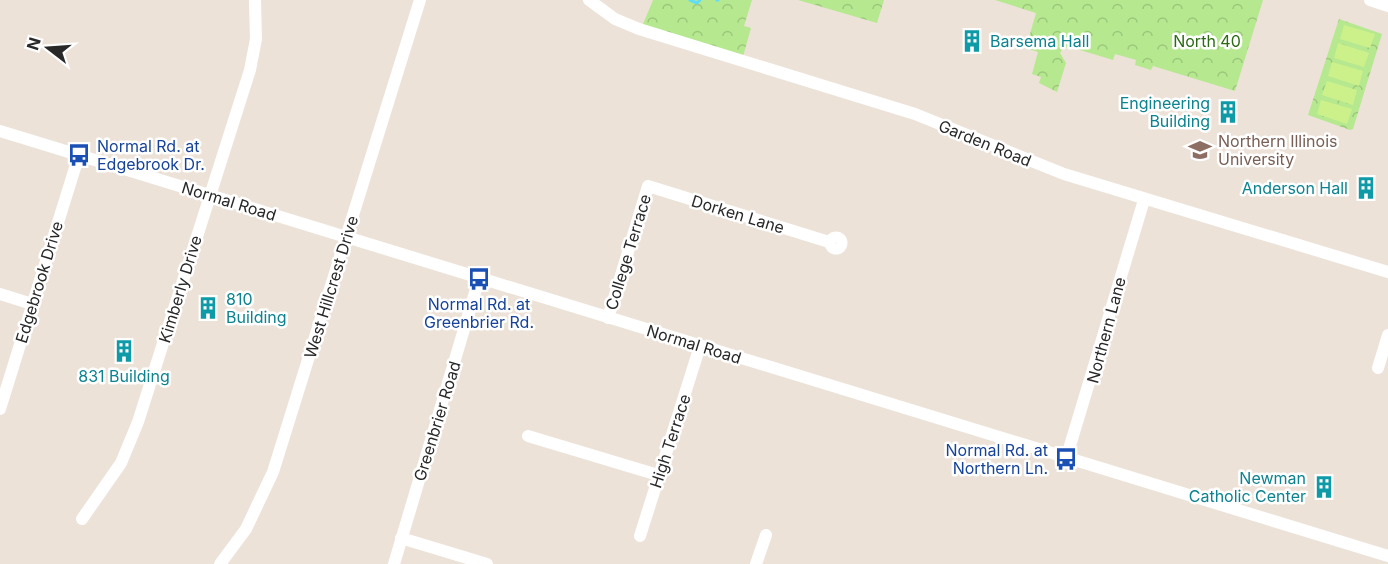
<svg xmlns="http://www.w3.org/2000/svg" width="1388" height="564" font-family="Inter,sans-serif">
<defs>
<pattern id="forest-crowns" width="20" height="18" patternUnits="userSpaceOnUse" patternTransform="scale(1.5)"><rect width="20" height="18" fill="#b5e88f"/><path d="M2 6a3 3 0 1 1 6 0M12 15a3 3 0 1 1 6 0" fill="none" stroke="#9cc77b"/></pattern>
</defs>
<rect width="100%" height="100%" fill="#ece2d8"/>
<!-- forest -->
<path fill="url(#forest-crowns)" d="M653 0H752L744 26 751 28 742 60 641 29Z
M798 0H884L877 23Z
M995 0H1263L1235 91 1153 66 1151 70 1135 65 1136 60 1115 54 1113 60 1070 47 1063 48 1060 53 1066 63 1057 92 1039 83 1041 77 1032 74 1038 52 1026 48 1036 13Z
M1339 19 1382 34 1353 129 1350 130 1308 115Z"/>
<!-- pitch -->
<path fill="#cdf18a" d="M1344 25 1375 34 1370 48 1340 39Z
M1338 43 1369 53 1364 67 1334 58Z
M1332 62 1363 71 1359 86 1328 76Z
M1327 81 1357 90 1353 105 1322 95Z
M1321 100 1352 109 1347 124 1317 114Z"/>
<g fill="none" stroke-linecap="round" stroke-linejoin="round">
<!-- stream -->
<path stroke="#61dcf8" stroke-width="3" d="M690 0 697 3 700 0
M717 0H718"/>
<!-- minor -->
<path stroke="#fff" stroke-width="12" d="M589 0 615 19 639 29 915 114 1064 174 1388 272
M1370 0 1388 6
M0 131 1388 556
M830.5 243a5.5 5.5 0 1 1 11 0a5.5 5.5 0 1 1-11 0Z
M0 294 32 304
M608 318 648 186 829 242
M1378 368 1388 335
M0 409 79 155
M528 436 658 475
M1066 459 1144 200
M82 519 121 463 138 422 250 70 256 39 255 0
M640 536 700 346
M401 538 487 564
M220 564 246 529 273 472 420 0
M394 564 479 279
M756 564 766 535"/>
</g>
<!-- icons -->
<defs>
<g id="building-bare" transform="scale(1.8)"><path d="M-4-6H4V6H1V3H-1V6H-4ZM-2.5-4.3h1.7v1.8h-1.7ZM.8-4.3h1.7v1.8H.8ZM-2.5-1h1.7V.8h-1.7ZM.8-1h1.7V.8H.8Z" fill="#0f9aa8" stroke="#fff" stroke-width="2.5" paint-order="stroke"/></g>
<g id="university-bare" transform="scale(1.8)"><path d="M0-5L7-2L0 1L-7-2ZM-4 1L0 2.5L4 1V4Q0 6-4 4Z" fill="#8d6e63" stroke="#fff" stroke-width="2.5" paint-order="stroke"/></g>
<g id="bus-bare" transform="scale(1.8)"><path d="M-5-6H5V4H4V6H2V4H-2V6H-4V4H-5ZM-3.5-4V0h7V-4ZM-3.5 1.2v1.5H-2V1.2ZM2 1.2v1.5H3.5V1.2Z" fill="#1a4fb4" stroke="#fff" stroke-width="2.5" paint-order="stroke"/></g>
</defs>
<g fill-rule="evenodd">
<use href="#building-bare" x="972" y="41"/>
<use href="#building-bare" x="1228" y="112"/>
<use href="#university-bare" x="1200" y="150"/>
<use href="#bus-bare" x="79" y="155"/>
<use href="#building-bare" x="1366" y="188"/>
<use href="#bus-bare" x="479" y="279"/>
<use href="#building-bare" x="208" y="308"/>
<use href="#building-bare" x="124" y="351"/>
<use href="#bus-bare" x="1066" y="459"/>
<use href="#building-bare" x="1324" y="487"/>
</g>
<g text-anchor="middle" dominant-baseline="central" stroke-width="5" stroke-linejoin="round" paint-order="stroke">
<!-- culture labels -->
<g font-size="16" fill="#0d838f" stroke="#fff" text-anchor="end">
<text x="990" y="41" text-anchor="start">Barsema Hall</text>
<text x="1210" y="103">Engineering<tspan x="1210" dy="18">Building</tspan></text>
<text x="1348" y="188">Anderson Hall</text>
<text x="226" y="299" text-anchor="start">810<tspan x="226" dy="18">Building</tspan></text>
<text x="124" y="376" text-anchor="middle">831 Building</text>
<text x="1306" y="478">Newman<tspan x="1306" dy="18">Catholic Center</tspan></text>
</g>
<!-- park labels -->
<g font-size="16" fill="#2c6a13" stroke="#fff">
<text x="1207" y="41">North 40</text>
</g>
<!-- education labels -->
<g font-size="16" fill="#785e54" stroke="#fff" text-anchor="start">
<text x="1218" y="141">Northern Illinois<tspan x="1218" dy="18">University</tspan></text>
</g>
<!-- street labels -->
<g font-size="16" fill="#282828" stroke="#fff">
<text transform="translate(985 143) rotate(22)">Garden Road</text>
<text transform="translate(229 201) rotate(17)">Normal Road</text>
<text transform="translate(738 214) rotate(17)">Dorken Lane</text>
<text transform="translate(628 252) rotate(-73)">College Terrace</text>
<text transform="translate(39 282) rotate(-73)">Edgebrook Drive</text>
<text transform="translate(331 287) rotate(-73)">West Hillcrest Drive</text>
<text transform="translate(180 289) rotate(-73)">Kimberly Drive</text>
<text transform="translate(1106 330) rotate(-75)">Northern Lane</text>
<text transform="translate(694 344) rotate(17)">Normal Road</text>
<text transform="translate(437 421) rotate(-73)">Greenbrier Road</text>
<text transform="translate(670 441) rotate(-72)">High Terrace</text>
</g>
<!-- transit labels -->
<g font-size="16" fill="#164399" stroke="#fff" text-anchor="start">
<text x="97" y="146">Normal Rd. at<tspan x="97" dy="18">Edgebrook Dr.</tspan></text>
<text x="479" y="304" text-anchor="middle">Normal Rd. at<tspan x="479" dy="18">Greenbrier Rd.</tspan></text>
<text x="1048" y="450" text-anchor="end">Normal Rd. at<tspan x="1048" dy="18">Northern Ln.</tspan></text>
</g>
</g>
<!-- north arrow -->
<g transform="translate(48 48) rotate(287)" stroke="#ffffff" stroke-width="4.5" paint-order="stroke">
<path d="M0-4.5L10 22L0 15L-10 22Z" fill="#282828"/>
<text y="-9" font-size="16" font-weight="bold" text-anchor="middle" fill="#282828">N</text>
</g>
</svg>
